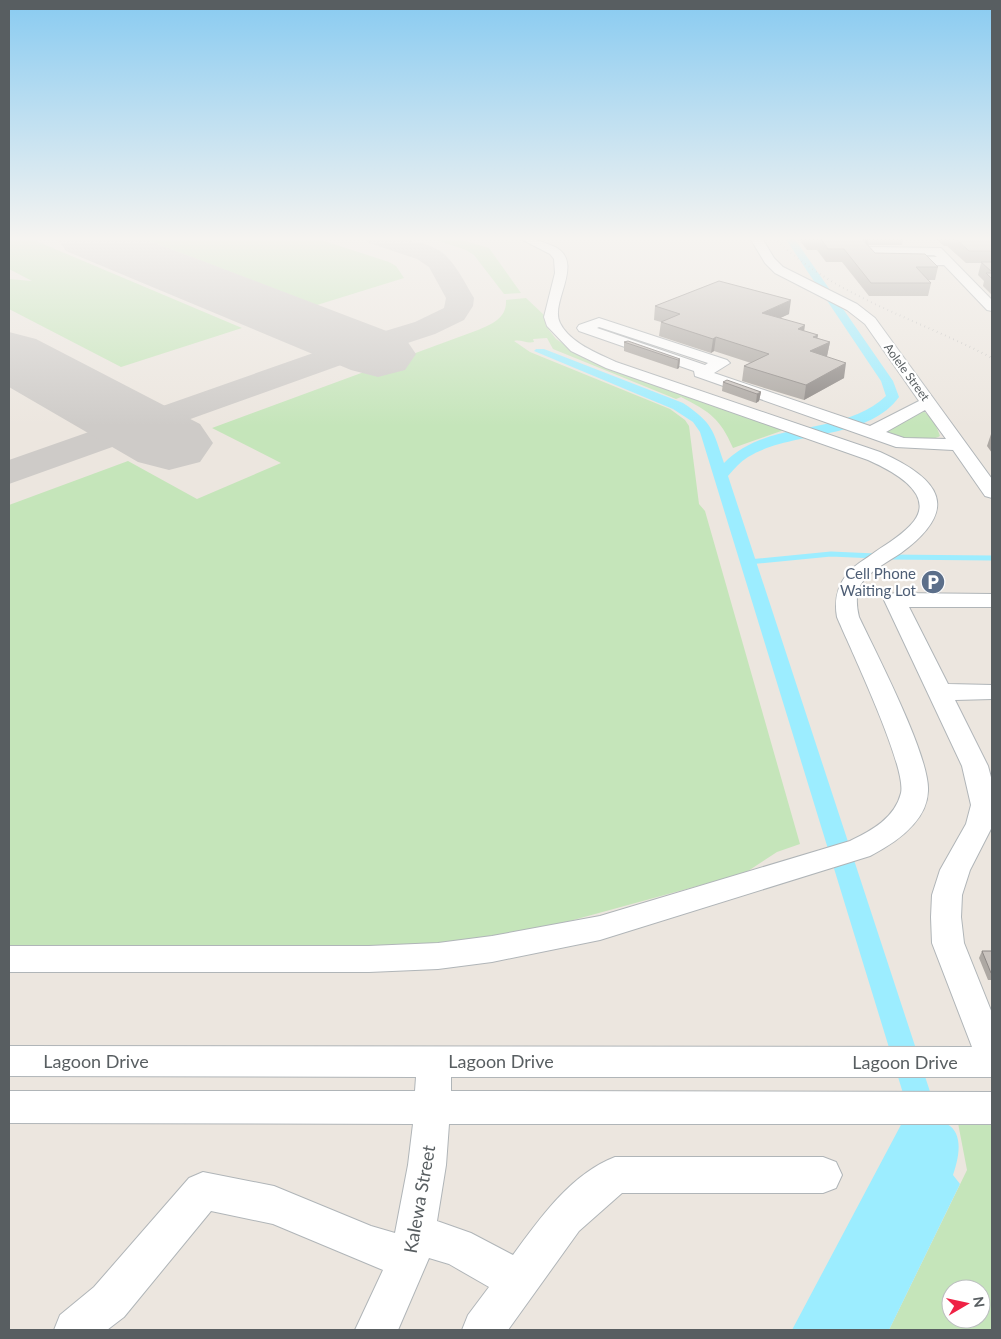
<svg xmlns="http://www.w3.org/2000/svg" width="1001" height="1339" font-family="Lato,sans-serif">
<rect width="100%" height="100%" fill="#ece6df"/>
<!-- green -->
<path fill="#c5e5ba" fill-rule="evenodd" d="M9 238H29L242 328 121 367 9 309V279L32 281 9 269Z
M142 238H315L389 262 396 266 404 278 317 305Z
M430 238H455L489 248 521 293 504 294 474 255 466 250Z
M526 298 544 315 546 326 556 339 586 359 784 430 733 448C720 418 710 412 681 397L676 399 553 349 547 338 533 339 534 342C527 344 521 339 514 341L530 352 670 409 685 420 689 426 699 504 705 511 800 844 777 852 745 873 555 925 498 938 412 948 9 946V505L128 461 197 499 281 463 212 428 478 330C492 324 507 318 506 300Z
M922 411C931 414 937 427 940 436 928 443 899 440 888 432L887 430Z
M958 1123H992V1330H889L967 1170ZM951 1289H981V1319H951Z"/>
<!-- water -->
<path fill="#9cedff" d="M903 1121C914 1122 939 1120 947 1124 965 1134 958 1160 953 1175L960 1184 889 1330H792Z"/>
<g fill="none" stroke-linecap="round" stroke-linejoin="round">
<!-- stream -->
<path stroke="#9cedff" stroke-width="5" d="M887 557 992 558
M748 562 831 554 875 556"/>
<!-- canal -->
<path fill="#9cedff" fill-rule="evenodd" d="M785 238H794L893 381 899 397C867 441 792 430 748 457 740 462 734 469 728 476L938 1116 934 1125 924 1129 914 1125 910 1116 700 432 693 422 673 409 534 351 536 349H544L683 403C713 423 713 430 724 463 767 418 841 438 886 396L881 381Z"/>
<!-- taxiway -->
<path fill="#cecbc8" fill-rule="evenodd" d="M365 238C389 238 432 238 449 259 459 270 466 285 474 298L473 306 464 320 435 334 341 365 9 484V460L319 351 415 322 444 308 446 298 429 267 417 259 369 243Z"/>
<!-- runway -->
<path fill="#cecbc8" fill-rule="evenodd" d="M57 238H142L405 338 416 354 405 370 378 377 351 370 66 251Z
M9 332 36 339 200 424 213 443 200 462 169 470 138 462 9 387Z"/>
<!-- minor casing -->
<g stroke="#b0b5b8" stroke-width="2">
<path id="minor" d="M519 238C533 238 541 241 553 246 587 261 549 302 560 323 570 343 597 353 616 362L880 452C940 479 962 508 901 553 889 561 873 569 864 580 855 590 856 605 859 617 876 653 930 756 928 791 927 822 895 843 870 856L600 940 492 962 438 969 369 972H9V946H369L438 943 492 936 600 916 850 841C871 831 895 818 901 793 907 767 850 648 837 617 834 600 837 587 847 574 854 565 866 559 875 552 888 543 904 534 914 521 936 492 888 469 868 460L606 368 571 351 547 326 544 317 555 273 554 259 550 254Z
M750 238H762L774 258 783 267 857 304 875 318 992 479V498L985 496 953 450 896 447 695 376 694 371 579 331 577 328 579 325 599 318 727 360 730 363 714 373 870 426 919 401 865 324 847 310 775 273 765 263ZM599 327 708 363 705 365 597 328ZM925 410 946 439 904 438 886 432Z
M868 247 941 248 992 300V311L987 310 944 265 878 266 874 265 862 251ZM878 255H934L937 257 881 258Z
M895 593 992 594V607H909L948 684 992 685V699L955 700 988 766 992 781V827L970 870 962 895 961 917 964 943 992 1013V1077H451V1091L992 1092V1124H449L446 1165 437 1221 471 1233 513 1255C540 1218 571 1174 615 1157H823L836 1162 842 1175 836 1188 823 1193H622L579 1231 508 1330H462L468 1315 489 1287 449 1264 429 1258 398 1330H355L383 1270 273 1224 211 1211 124 1317 107 1330H54L60 1315 94 1287 189 1178 203 1172 274 1186 371 1226 395 1233 408 1165 413 1124 9 1123V1091H415L416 1077 9 1076V1046L972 1047 932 943 931 917 932 895 940 870 966 824 971 805 962 766 884 600 887 595Z"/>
</g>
<!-- minor -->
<use href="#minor" fill="#fff" fill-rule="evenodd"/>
<!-- rail -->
<path stroke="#afb0b1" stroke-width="2" stroke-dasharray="0.5 4" stroke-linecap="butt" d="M774 238C835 297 918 319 992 358"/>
</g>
<!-- wall -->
<path fill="#ada8a3" d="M798 238H903L902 245H868L875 253 938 267 935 280H928L931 283 928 296H869L842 262H826L817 250H807Z
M935 238H992V295L983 286 984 281 978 275 981 263H966L947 246H944Z
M655 306 789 314 780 318 804 331 818 335 817 338 830 342 827 356H826L844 378 804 400 742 381 744 366 751 363 714 351 711 353 659 336 661 322 654 320Z
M624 342 680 359 679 368 677 369 624 351Z
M723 382 761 392 759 401 756 403 722 391Z
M992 431V453L987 446Z
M982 951H992V980H988L979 958Z"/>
<!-- shaded-wall -->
<path fill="#8d8885" d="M863 238H869L868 245 861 249Z
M791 300 789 314 761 327 762 313Z
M805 325 803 339 798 329Z
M818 335 815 349 830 342 827 356 807 366 813 337Z
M716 337 714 351 711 353 713 339Z
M680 359 679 368 677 369 678 360Z
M846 363 844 378 804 400 806 385Z
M761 392 759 401 756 403 757 394Z"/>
<!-- building -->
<path fill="#c9c3be" stroke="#8d8885" d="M820 238H863V240L875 253 925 254 938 267H916L931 283H871L844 249H828Z
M955 238H992V251H969Z
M981 262H992V272Z
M986 273H992V279Z
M719 281 791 300 762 313 805 325 798 329 818 335 813 337 830 342 810 351 846 363 806 385 744 366 769 354 716 337 713 339 661 322 680 314 655 306Z
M628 341 680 359 678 360 624 342Z
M727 380 761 392 757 394 723 382Z
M982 951H992V973H991Z"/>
<!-- sky -->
<linearGradient id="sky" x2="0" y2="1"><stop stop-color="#89cbf1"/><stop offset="0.56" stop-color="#f6f4f1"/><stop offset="1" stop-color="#f6f4f1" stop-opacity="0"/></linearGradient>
<rect width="1001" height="426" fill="url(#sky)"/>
<!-- icons -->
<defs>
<g id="parking-disc" transform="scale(1.25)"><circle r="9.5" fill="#5c6f8a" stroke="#fff"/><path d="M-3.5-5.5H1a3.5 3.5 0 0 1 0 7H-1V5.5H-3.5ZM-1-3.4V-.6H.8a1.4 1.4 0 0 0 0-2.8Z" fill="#fff"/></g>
</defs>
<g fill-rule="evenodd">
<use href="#parking-disc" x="933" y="582"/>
</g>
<g text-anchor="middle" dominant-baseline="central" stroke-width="4.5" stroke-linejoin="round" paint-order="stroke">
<!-- far-street labels -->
<g font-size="12" fill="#585e61" stroke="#fff">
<text transform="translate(907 372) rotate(54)">Aolele Street</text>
</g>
<!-- service labels -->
<g font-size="15" fill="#4e5e75" stroke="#fff" text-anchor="end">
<text x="916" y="573">Cell Phone<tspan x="916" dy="17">Waiting Lot</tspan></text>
</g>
<!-- near-street labels -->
<g font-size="18" fill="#585e61" stroke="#fff">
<text x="96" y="1061">Lagoon Drive</text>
<text x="501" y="1061">Lagoon Drive</text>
<text x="905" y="1062">Lagoon Drive</text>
<text transform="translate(419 1199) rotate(-80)">Kalewa Street</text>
</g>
</g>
<!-- border -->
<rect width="1001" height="1339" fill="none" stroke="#585e61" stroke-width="20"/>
<!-- north arrow -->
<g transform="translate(966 1304) rotate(81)"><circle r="24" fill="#ffffff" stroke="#bcbfc0"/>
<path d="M0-4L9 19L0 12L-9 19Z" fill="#ef2245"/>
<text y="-8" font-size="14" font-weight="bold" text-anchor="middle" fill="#585e61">N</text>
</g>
</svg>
